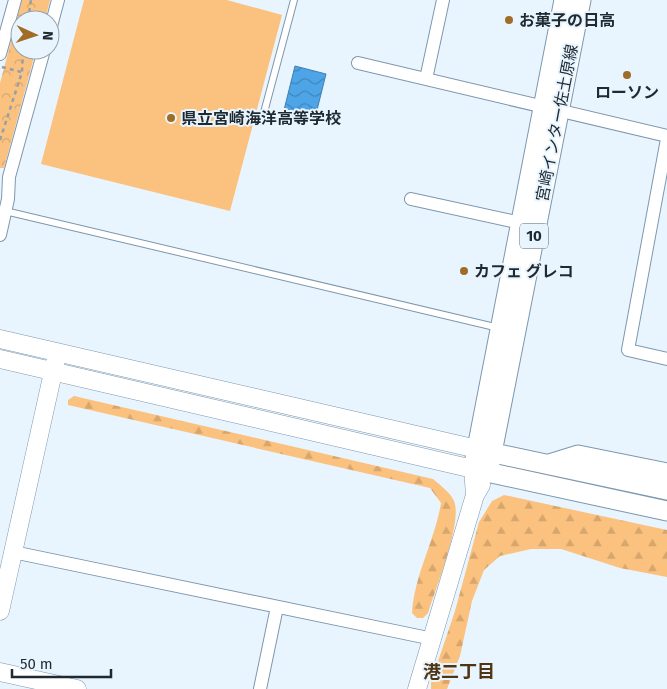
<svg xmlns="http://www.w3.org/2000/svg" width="667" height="689" font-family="'Fira Sans','Noto Sans JP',sans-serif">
<defs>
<pattern id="forest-firs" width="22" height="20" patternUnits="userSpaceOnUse" patternTransform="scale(1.25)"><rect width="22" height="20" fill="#fbc17e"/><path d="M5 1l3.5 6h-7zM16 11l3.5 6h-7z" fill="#d7a66d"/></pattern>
<pattern id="park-crowns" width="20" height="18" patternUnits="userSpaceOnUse" patternTransform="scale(1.25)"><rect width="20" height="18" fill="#fbc17e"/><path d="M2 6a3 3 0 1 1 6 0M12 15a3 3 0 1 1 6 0" fill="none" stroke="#d7a66d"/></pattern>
<pattern id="water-waves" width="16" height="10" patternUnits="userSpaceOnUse" patternTransform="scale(1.25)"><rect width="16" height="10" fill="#4da5e7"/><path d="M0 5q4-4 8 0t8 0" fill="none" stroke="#3f86bc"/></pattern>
</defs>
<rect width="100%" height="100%" fill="#e9f5fe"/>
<!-- forest -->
<path fill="url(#forest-firs)" d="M74 396 433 479C440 485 450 492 454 501 463 521 435 590 428 613L423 618H417L412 613C414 576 435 540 441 503L430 488 68 405V400Z
M504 495 667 530V577L620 568 561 549H531L500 556 484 570 472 601 460 656 447 689H431V682L455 611 479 522 492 501Z"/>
<!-- park -->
<path fill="url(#park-crowns)" d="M22 0H50L45 20H20V50H36L4 168H0V83Z"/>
<!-- garden -->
<path fill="#fbc17e" d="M84 0H227L282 15 230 211 41 164Z"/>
<!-- water -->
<path fill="url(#water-waves)" stroke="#3f80b1" d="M295 66 326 74 314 122 283 114Z"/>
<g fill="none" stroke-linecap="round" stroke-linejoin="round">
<!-- lane casing -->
<g stroke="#7d97ad" stroke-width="8">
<path id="lane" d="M262 120 294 0
M5 211 499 328"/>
</g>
<!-- street casing -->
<g stroke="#7d97ad" stroke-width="14">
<path id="street" d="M50 30 58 0
M0 54 15 0
M358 63 667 136
M426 79 443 0
M667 139 628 350 667 359
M411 199 521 223
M0 235 8 199 9 177 44 50
M13 552 433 639
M260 689 277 607"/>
</g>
<!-- secondary casing -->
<g stroke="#7d97ad" stroke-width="19">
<path id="secondary" d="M0 339 477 449
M0 359 473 469 475 495
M0 611 56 359
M0 672 77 689
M417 689 475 495 481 485"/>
</g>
<!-- primary casing -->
<g stroke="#7d97ad" stroke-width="21">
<path id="primary" d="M564 0 473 469 667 511
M480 450 667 490
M549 464 578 455 667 473
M488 473 581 0"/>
</g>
<!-- path -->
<path stroke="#949fa8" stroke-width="2.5" stroke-dasharray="4 4" stroke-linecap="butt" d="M28 20 31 0
M2 67 21 72
M0 140 22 72 23 50"/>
<!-- lane -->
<use href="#lane" stroke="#fff" stroke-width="6"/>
<!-- street -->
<use href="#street" stroke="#fff" stroke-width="12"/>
<!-- secondary -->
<use href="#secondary" stroke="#fff" stroke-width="18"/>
<!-- primary -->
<use href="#primary" stroke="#fff" stroke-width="19"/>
</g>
<!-- markers -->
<g fill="#a16c25" stroke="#e9f5fe" stroke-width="2">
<circle cx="509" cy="20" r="5"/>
<circle cx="627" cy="75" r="5"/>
<circle cx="171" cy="118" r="5"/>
<circle cx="464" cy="271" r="5"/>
</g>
<g text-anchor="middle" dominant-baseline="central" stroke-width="4" stroke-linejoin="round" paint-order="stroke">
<!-- shield labels -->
<rect fill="#e9f5fe" stroke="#5b666f" stroke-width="1" x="520" y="223.5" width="28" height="25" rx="4"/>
<g font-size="15" font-weight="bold" fill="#1e2932">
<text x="534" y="236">10</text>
</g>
<!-- poi labels -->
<g font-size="16" font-weight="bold" fill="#1e2932" stroke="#e9f5fe" text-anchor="start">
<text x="519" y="20">お菓子の日高</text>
<text x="627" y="92" text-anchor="middle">ローソン</text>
<text x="181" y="118">県立宮崎海洋高等学校</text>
<text x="474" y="271">カフェ グレコ</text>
</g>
<!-- street labels -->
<g font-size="16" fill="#1e2932" stroke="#e9f5fe">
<text transform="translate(557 123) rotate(-79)">宮崎インター佐土原線</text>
</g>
<!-- neighbourhood labels -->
<g font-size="18" font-weight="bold" fill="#4f3514" stroke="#e9f5fe">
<text x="459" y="672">港二丁目</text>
</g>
</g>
<!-- north arrow -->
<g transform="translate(35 35) rotate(93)"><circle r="24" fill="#e9f5fe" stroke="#98a3ac"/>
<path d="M0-4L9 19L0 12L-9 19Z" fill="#a16c25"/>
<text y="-8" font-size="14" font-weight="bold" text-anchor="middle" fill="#1e2932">N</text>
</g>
<!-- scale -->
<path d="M12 669v8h99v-8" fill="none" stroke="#1e2932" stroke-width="2.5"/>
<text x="20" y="669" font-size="15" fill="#1e2932" stroke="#e9f5fe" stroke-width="4" paint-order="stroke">50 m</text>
</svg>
